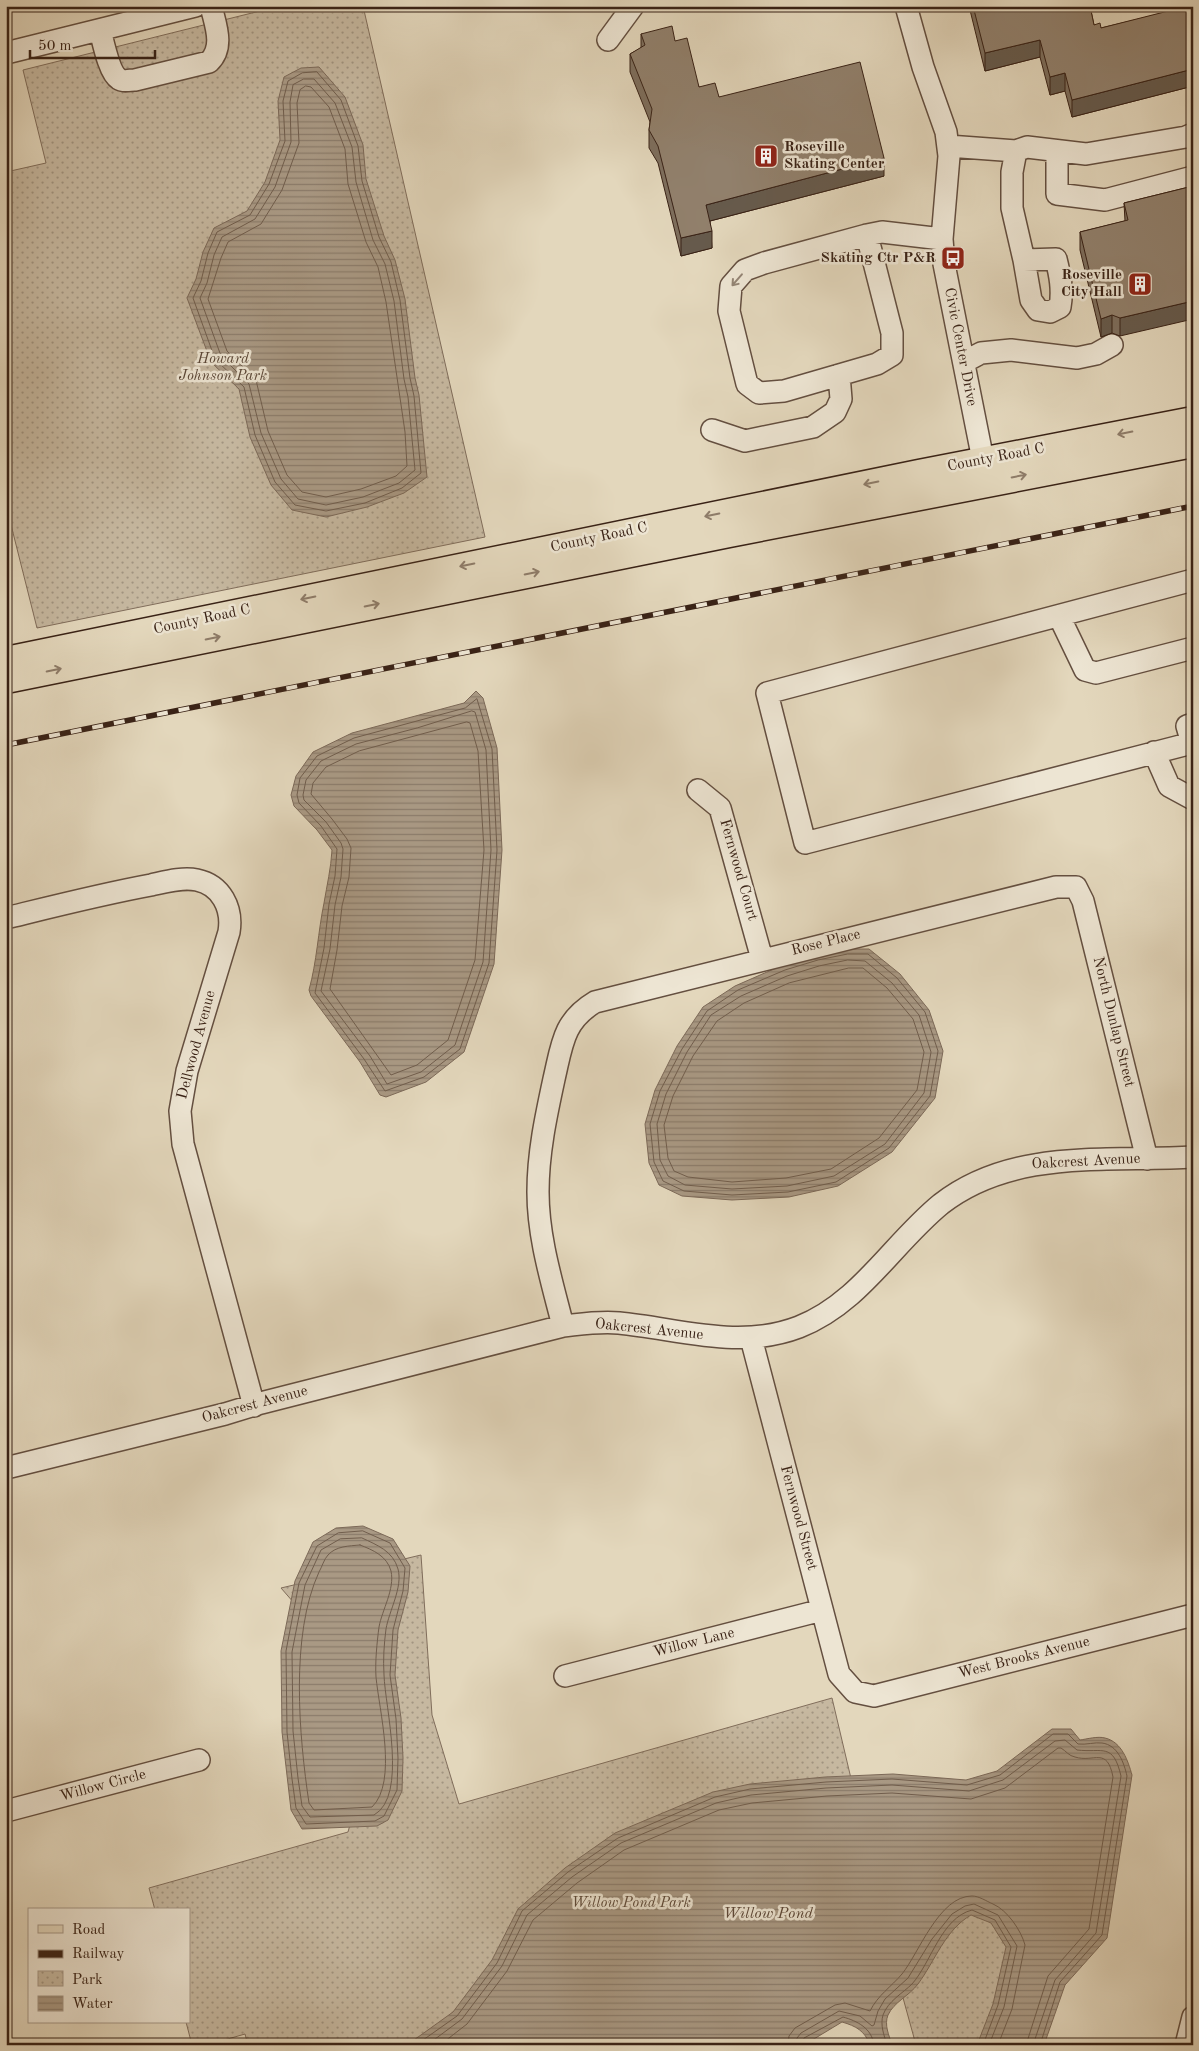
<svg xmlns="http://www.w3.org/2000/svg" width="1199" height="2051" font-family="'Old Standard TT',serif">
<defs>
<pattern id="park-dots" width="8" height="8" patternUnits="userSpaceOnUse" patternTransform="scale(1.25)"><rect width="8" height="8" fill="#c6b8a0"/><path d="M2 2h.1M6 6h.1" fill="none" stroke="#a29581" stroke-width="1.8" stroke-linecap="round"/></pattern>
<pattern id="water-rules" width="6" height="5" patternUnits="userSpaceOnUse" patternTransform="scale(1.25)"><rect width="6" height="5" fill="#a99984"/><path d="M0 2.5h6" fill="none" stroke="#8b7c6b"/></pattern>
</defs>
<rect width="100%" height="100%" fill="#e3d7bc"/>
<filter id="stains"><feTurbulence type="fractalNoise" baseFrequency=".004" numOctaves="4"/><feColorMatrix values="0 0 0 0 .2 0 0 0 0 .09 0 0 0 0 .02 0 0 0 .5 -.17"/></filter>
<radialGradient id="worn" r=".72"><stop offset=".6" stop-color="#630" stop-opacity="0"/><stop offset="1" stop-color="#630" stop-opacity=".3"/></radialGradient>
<!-- park -->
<path fill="url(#park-dots)" stroke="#806d5b" d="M280 6H363L485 537 37 628 6 505V172L46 163 23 70Z
M421 1555 432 1715 459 1804 832 1698 866 1842 1051 1798 1014 2045H916L897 1976 691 2045H248L245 2034 207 2045H192L186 2022H189V1910H155L149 1888 348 1832 360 1788 328 1642 281 1588Z"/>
<!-- water -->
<path fill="url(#water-rules)" stroke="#7c6958" d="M319 67 345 97 363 145 366 179 384 236 395 260 405 299 415 378 419 395 427 477 404 493 367 507 326 517 292 510 271 485 250 437 239 389 211 362 187 298 196 279 203 252 214 228 247 211 265 182 280 140 278 101 284 77 301 68Z
M476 691 483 698 497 748 502 850 494 964 464 1052 426 1082 386 1097 380 1095 360 1062 311 996 309 990C317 961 318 932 324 903 327 885 331 868 332 850L317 830 294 806 291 795 296 776 313 752 352 733 464 703Z
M847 949H869L900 974 929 1010 943 1051 935 1098 892 1152 838 1186 789 1197 732 1200 682 1196 659 1185 649 1163 645 1124 655 1090 677 1046 703 1007 735 986 783 965Z
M363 1526 393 1539 410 1566 408 1592 398 1630 395 1675 401 1718 403 1758 402 1791 388 1820 377 1826 302 1829 291 1810 282 1732 281 1651 295 1581 313 1542 336 1528Z
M1052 1729H1071L1080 1740C1087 1739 1098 1736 1105 1738 1122 1742 1128 1761 1132 1775L1107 1938 1065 1985 1044 2045H977L993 2004 1006 1947 991 1923 971 1915C945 1930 935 1961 918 1984 909 1996 894 2002 888 2015 884 2025 889 2035 892 2045H870C865 2031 856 2026 842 2022L804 2045H407L453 2012 492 1960 518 1909 565 1868 615 1833 713 1792 750 1784 825 1777 893 1774 966 1780 997 1771Z"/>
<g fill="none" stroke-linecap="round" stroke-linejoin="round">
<!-- shore -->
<path stroke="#715e4d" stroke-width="1" d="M317 72 341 100 358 146 362 181 379 237 391 262 400 300 410 378 414 396 421 473 402 488 365 503 326 511 295 505 275 482 255 435 244 387 215 359 193 298 201 281 208 253 217 232 250 215 269 184 285 141 283 101 288 81 302 73Z
M304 79H314L335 103 352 147 356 182 373 240 385 264 394 301 404 379 408 397 415 470 399 483 363 497 326 505 298 499 281 479 261 433 249 384 221 356 200 298 207 283 214 255 222 237 255 219 275 187 291 142 290 102 293 85Z
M306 86 311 87 329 107 345 149 348 184 366 242 378 267 386 302 405 432 407 466 396 476 361 489 326 497 302 492 287 475 268 431 256 380 227 351 208 299 221 258 228 242 261 224 282 190 299 143 297 103 300 90Z
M477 699 492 749 497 850 489 963 460 1049 424 1077 385 1091 364 1059 315 993 324 948 329 904 335 876 337 849 321 826 299 803 297 795 300 778 317 756 354 738 465 708Z
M472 711 475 712 486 750 491 850 483 962 455 1045 421 1072 387 1084 370 1056 321 991 330 949 335 905 341 877 343 849 341 843 326 822 304 800 303 795 306 780 321 761 356 744 417 728Z
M467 722 470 723 478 751 484 850 475 960 448 1040 417 1065 391 1075 330 989 337 950 342 906 349 877 351 848 347 839 332 819 311 794 313 783 326 767 359 751Z
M848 954H868L897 978 925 1012 938 1051 930 1096 889 1148 836 1182 788 1192 732 1195 684 1191 663 1181 654 1162 650 1124 660 1091 682 1049 707 1011 738 990 785 970 818 960Z
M848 960 865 961 892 983 919 1015 931 1052 924 1093 885 1144 834 1176 787 1186 732 1189 685 1185 668 1176 660 1160 657 1124 666 1094 687 1052 711 1015 741 996 787 976 819 966Z
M849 968H863L887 988 913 1019 924 1052 917 1090 879 1138 831 1169 786 1178 732 1182 688 1177 674 1171 668 1158 664 1125 673 1096 693 1056 717 1021 744 1003 789 983Z
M363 1531 390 1543 405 1568 403 1591 393 1630 390 1675 396 1719 398 1758 397 1790 384 1816 375 1821 306 1824 296 1808 292 1779 287 1732 286 1651 299 1583 317 1546 338 1533Z
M362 1538C377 1545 393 1551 398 1569 403 1587 389 1611 386 1629 384 1644 383 1660 384 1675 385 1707 408 1796 374 1815L310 1817 302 1806 298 1778 293 1731 292 1652 305 1585 321 1550 340 1539Z
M360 1545C373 1550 387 1556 391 1571 395 1589 382 1610 379 1627 377 1642 375 1662 376 1677 379 1710 398 1782 372 1807L314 1810 309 1803C299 1736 290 1635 319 1572 322 1567 324 1559 328 1555 336 1546 349 1546 360 1545Z
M416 2045 457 2016 497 1963 522 1911 568 1872 618 1838 715 1797 750 1789 826 1782 892 1779 967 1785 1000 1775 1053 1734H1068L1078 1744C1086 1745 1095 1742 1102 1743 1118 1745 1124 1763 1127 1776L1102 1935 1060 1982 1040 2045
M427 2045 462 2019 502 1966 527 1915 572 1877 621 1843 716 1803 751 1795 826 1788 892 1785 969 1791 1003 1780 1055 1741 1065 1740 1077 1750C1103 1753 1113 1742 1121 1776L1096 1933 1055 1980 1033 2045
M440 2045 467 2024 507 1971 533 1920 577 1883 624 1850 719 1810 752 1803 827 1796 892 1793 971 1799 1005 1788 1058 1748H1061C1066 1751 1069 1756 1075 1757 1094 1763 1107 1746 1113 1777L1089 1929 1048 1976 1026 2045
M788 2045 789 2036 795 2028 835 2005 845 2003 870 2011C878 1995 891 1987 902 1974 919 1953 939 1896 972 1896 979 1896 986 1901 993 1904 1007 1910 1021 1930 1025 1945L1012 2009 998 2045
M796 2045 797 2038 801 2033 839 2011 860 2016 872 2026 874 2025 878 2011 885 1999 908 1978 932 1939 952 1914 965 1906 974 1904 998 1915 1017 1946 1004 2007 989 2045
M802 2045 804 2038 843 2017C857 2021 872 2028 874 2045
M887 2045C884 2035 880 2025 883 2015 888 2001 903 1993 912 1984 931 1963 941 1918 972 1910L995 1920 1011 1947 998 2005 983 2045"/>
<!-- minor casing -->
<g stroke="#644f40" stroke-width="24">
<path id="minor" d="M906 6 923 67 946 132 949 156 942 239 944 264 986 475
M100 30C103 41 109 73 119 79 123 82 130 80 135 80L209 62C225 47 215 24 211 6
M608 40 633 6
M6 53 195 6
M948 146 1016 151 1027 147 1086 154 1186 137 1193 134
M1016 151 1012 172V208L1024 260 1031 300 1038 310 1050 312 1060 307C1063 290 1060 275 1056 259L1024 260
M1057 151V194L1105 200 1193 177
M867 235 892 333V355L877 364 784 391 759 393 747 384 729 311 731 286 745 270 764 263 867 235 882 232 942 239
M964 362 981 353 1011 350 1077 358 1096 354 1112 345
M712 430 745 441 813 427 835 412 841 399 839 375
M1193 580 767 693 805 843 1192 743 1187 726 1193 724
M1059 616 1085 670 1096 673 1193 648
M1154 752 1169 786 1193 799
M698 790 720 808 762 959
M6 918C55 906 102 894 151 885 165 882 182 877 197 880 221 885 233 908 229 932L187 1071 180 1111 183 1144 254 1406
M563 1326C552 1282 538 1238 538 1192 538 1153 546 1116 554 1079 562 1045 563 1021 595 1002L1056 887H1076L1083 901 1147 1159
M751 1338 839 1674 855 1692 874 1696 1193 1615
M6 1468 225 1414 261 1403 563 1326C582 1324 600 1321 619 1323 680 1329 739 1350 799 1327 860 1303 892 1244 941 1204 1013 1148 1107 1162 1193 1157
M565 1676 822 1610
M6 1811 199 1760
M1186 2045 1193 2017"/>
</g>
<!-- major casing -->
<g stroke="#392216" stroke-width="29">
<path id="major" d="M6 660 919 473 1193 420
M6 680 729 534 1193 444"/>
</g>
<!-- minor -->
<use href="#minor" stroke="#ede5d3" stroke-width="21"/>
<!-- major -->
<use href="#major" stroke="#e3d7bc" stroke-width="26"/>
<!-- rail casing -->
<g stroke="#392216" stroke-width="5.5">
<path id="rail" d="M6 745 1193 506"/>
</g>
<!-- rail -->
<use href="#rail" stroke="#ede5d3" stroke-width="4" stroke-dasharray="11" stroke-linecap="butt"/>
</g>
<!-- wall -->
<path fill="#7d6e5d" stroke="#392216" d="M969 6H1090L1094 25 1101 28 1193 6V86L1072 117 1065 91 1050 95 1040 57 985 71Z
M641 34 675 41 699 87 719 97 884 176 710 221 712 248 681 256 658 163 649 148V130L650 122 630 72V54L641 48Z
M1193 186 1120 336 1112 333 1101 337 1080 250V232L1125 221 1124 203Z"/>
<!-- shaded-wall -->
<path fill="#665a4c" stroke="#392216" d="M1040 40V57L985 71V53Z
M1193 69V86L1072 117V100Z
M1065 73V91L1050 95V77Z
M884 158V176L706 222V205Z
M712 231V248L681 256V238Z
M1193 301V319L1120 336V318Z
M1112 315V333L1101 337V319Z"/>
<!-- building -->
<path fill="#91806c" stroke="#392216" d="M973 6H1090L1094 25 1100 23 1101 28 1188 6H1193V69L1072 100 1065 73 1050 77 1040 40 985 53Z
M672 26 675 41 687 38 699 87 715 83 719 97 860 62 884 158 706 205 712 231 681 238 658 146 649 130 652 109 630 54 645 45 641 34Z
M1193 186V301L1120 318 1112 315 1101 319 1080 232 1128 220 1124 203Z"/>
<!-- one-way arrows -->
<defs><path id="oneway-shaft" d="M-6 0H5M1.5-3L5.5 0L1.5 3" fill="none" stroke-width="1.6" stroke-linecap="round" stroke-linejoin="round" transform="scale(1.25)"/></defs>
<use stroke="#938474" href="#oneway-shaft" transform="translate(737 280) rotate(131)"/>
<g stroke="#8e7c69">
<use href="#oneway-shaft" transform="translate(1125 433) rotate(169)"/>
<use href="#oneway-shaft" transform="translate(1019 476) rotate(-11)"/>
<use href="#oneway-shaft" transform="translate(871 483) rotate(168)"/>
<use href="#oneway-shaft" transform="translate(712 515) rotate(168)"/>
<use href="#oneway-shaft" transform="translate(467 565) rotate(168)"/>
<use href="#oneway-shaft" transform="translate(532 573) rotate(-11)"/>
<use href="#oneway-shaft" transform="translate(308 598) rotate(168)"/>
<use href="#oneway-shaft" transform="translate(372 605) rotate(-12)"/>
<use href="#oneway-shaft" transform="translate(213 638) rotate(-12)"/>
<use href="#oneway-shaft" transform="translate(54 670) rotate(-12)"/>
</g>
<!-- icons -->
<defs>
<g id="building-square" transform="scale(1.25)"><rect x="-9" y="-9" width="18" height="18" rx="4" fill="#8f2418" stroke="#ede5d3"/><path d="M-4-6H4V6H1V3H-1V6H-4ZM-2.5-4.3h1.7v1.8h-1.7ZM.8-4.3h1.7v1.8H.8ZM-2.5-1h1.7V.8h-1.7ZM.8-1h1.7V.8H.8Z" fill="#fff"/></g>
<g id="bus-square" transform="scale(1.25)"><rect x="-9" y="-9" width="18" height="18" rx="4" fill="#8f2418" stroke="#ede5d3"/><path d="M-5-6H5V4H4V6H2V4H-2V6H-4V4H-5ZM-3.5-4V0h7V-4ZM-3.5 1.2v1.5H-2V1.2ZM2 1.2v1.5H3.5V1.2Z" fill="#fff"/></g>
</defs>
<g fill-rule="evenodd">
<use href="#building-square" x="766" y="156"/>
<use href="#bus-square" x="953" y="258"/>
<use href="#building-square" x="1140" y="284"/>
</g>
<g text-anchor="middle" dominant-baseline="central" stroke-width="5" stroke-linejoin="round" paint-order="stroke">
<!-- poi labels -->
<g font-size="15" font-weight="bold" fill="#392216" stroke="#ede5d3" text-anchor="end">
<text x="784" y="147" text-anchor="start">Roseville<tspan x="784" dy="17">Skating Center</tspan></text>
<text x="936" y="258">Skating Ctr P&amp;R</text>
<text x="1122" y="275">Roseville<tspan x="1122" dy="17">City Hall</tspan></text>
</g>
<!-- street labels -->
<g font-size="15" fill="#392216" stroke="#ede5d3">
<text transform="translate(960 347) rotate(79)">Civic Center Drive</text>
<text transform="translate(996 458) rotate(-11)">County Road C</text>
<text transform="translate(599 538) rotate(-12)">County Road C</text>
<text transform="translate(202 620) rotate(-12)">County Road C</text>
<text transform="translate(738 870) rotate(74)">Fernwood Court</text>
<text transform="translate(826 943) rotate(-14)">Rose Place</text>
<text transform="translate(1113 1022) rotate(76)">North Dunlap Street</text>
<text transform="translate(197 1045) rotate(-75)">Dellwood Avenue</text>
<text transform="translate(1086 1162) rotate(-3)">Oakcrest Avenue</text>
<text transform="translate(649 1330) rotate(6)">Oakcrest Avenue</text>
<text transform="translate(255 1405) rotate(-15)">Oakcrest Avenue</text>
<text transform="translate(798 1518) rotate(75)">Fernwood Street</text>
<text transform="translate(694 1643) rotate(-14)">Willow Lane</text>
<text transform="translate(1024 1658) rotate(-14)">West Brooks Avenue</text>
<text transform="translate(103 1786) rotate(-15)">Willow Circle</text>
</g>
<!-- park labels -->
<g font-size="15" font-style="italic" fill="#5c4838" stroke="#ede5d3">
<text x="223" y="359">Howard<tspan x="223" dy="17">Johnson Park</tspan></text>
<text x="631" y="1903">Willow Pond Park</text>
</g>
<!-- water labels -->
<g font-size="16" font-style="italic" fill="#5b4637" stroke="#ede5d3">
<text x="768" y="1914">Willow Pond</text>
</g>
</g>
<!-- margin -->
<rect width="1199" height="2051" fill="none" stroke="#e3d7bc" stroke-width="25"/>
<rect x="8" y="8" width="1184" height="2036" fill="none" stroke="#392216" stroke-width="2.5"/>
<rect x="12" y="12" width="1174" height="2026" fill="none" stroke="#392216"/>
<!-- legend -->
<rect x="28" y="1908" width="162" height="115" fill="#ede5d3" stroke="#a59787"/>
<rect x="38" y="1925" width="25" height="8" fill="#e3d7bc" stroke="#a59787"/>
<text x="72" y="1934" font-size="15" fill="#392216">Road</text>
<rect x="38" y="1950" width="25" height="8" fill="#392216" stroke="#a59787"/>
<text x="72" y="1958" font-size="15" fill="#392216">Railway</text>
<rect x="38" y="1971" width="25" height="15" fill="url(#park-dots)" stroke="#a59787"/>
<text x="72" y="1984" font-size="15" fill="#392216">Park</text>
<rect x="38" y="1996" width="25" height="15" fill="url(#water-rules)" stroke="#a59787"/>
<text x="72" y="2008" font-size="15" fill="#392216">Water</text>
<!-- scale -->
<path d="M30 50v8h125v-8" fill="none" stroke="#392216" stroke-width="2.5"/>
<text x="38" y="50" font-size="15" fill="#392216" stroke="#ede5d3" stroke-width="4" paint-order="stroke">50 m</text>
<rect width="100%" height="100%" filter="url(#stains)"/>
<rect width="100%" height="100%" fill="url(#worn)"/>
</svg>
